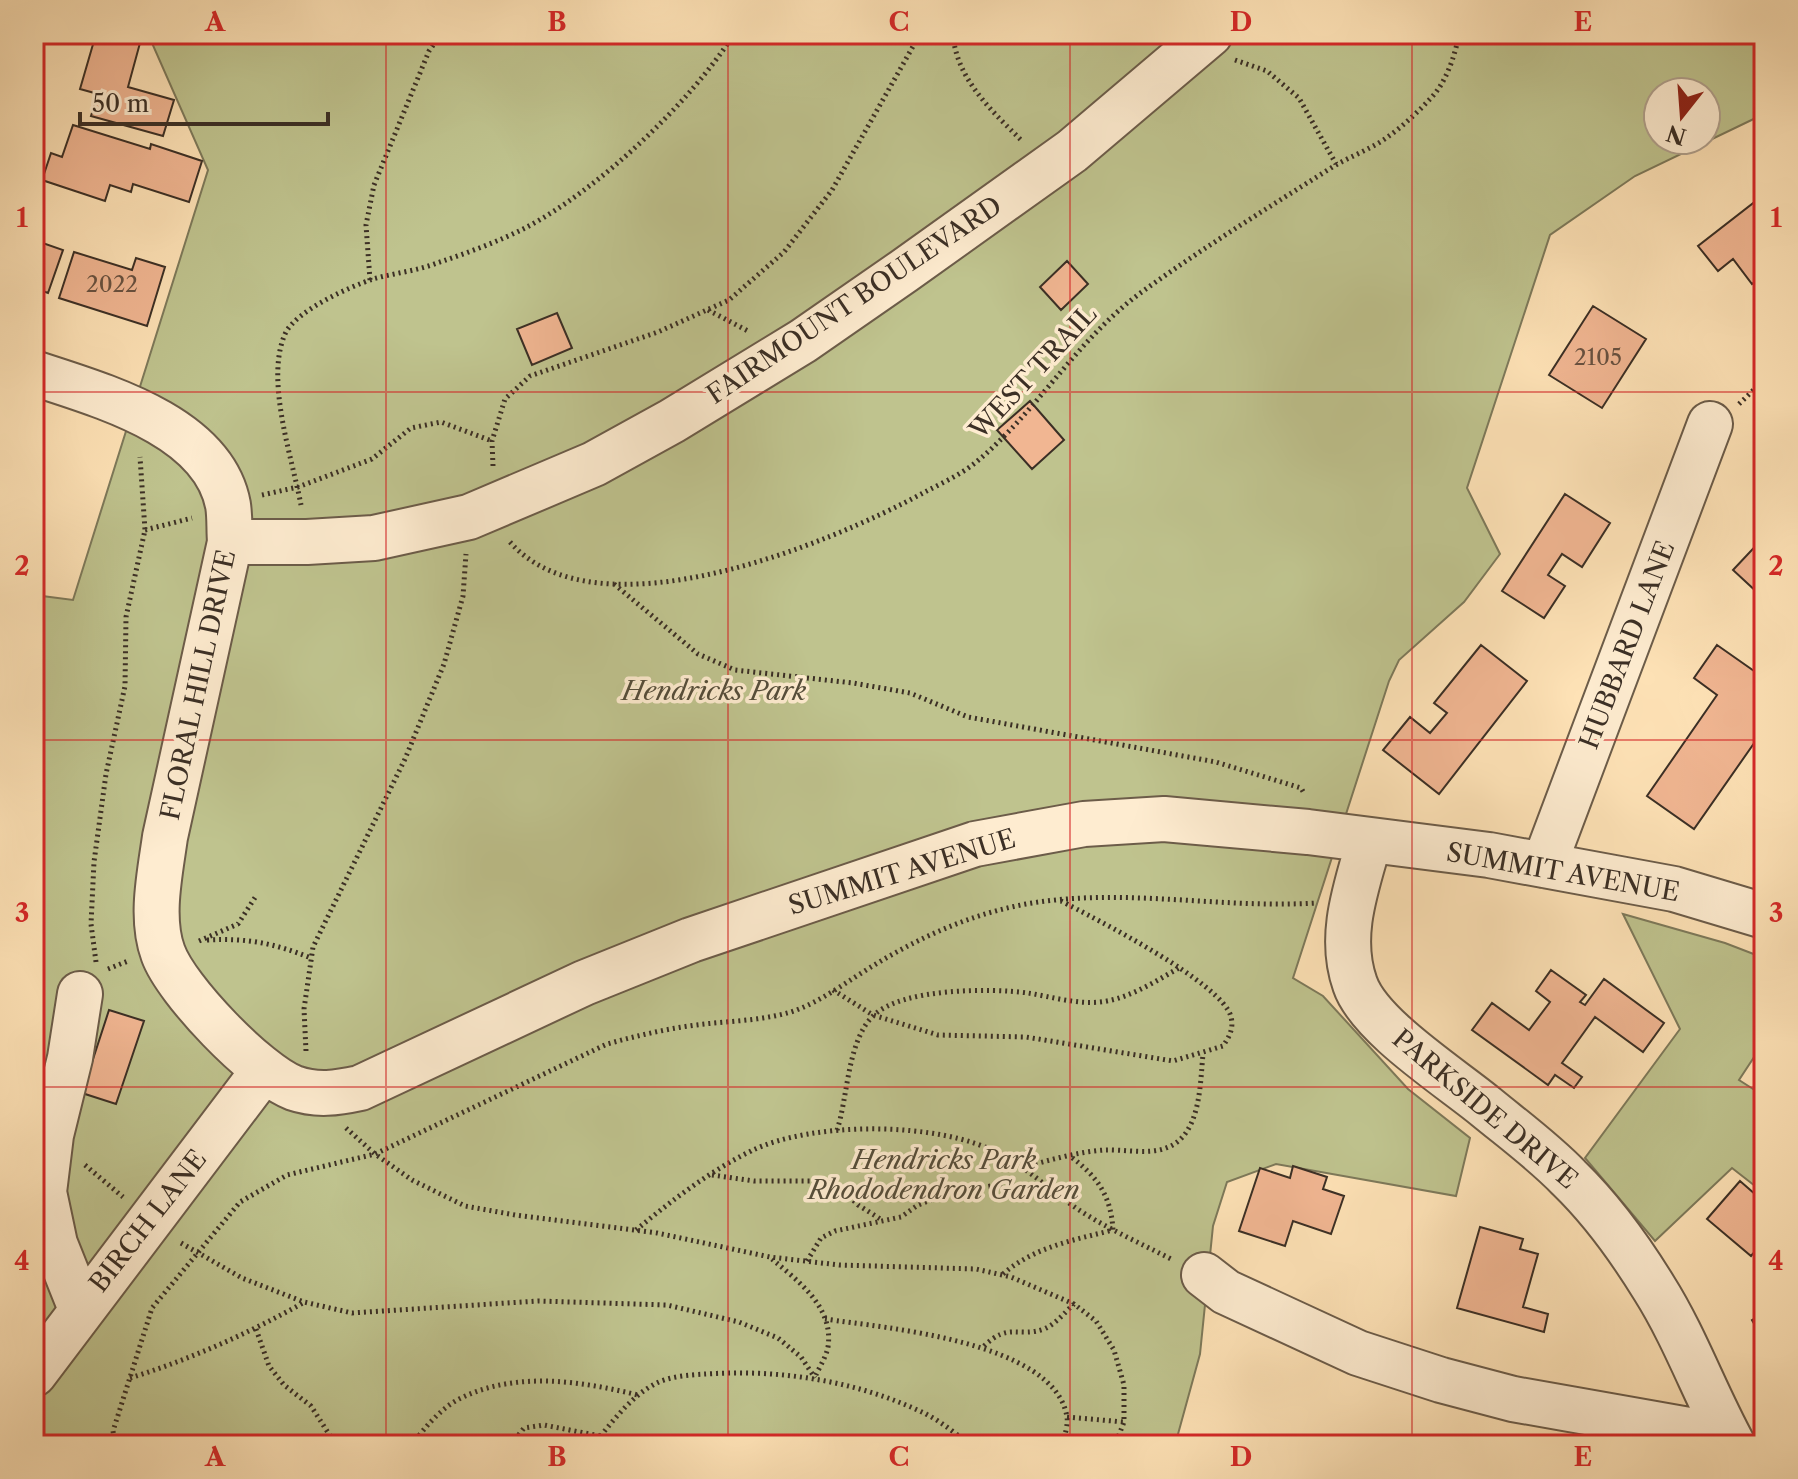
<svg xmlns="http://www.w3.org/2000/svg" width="1798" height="1479" font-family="'Libre Caslon Text',serif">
<rect width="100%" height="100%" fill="#fee2b6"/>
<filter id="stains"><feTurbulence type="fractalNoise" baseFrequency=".0025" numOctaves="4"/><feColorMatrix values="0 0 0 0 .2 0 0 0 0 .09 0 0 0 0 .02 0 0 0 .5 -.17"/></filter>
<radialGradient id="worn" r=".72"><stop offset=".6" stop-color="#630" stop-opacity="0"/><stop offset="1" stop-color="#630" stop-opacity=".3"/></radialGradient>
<!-- green -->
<path fill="#bfc38e" stroke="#7d795a" stroke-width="2" fill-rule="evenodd" d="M148 34H1764V114L1635 176 1550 235 1467 488 1500 554 1464 602 1399 660 1389 681 1293 978 1323 996 1408 1089 1470 1138 1456 1196 1276 1164 1227 1182 1213 1226 1200 1354 1175 1445H34V595L73 600 208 170ZM1658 92H1706V140H1658Z
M1623 914 1725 943 1764 958V1042L1739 1080 1764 1096V1193L1732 1168 1655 1241 1585 1158 1680 1029Z"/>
<!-- building -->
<path fill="#f1b692" stroke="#3b2f25" stroke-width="2" d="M96 34H108L140 43 128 87 174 100 163 136 91 116 98 94 80 89Z
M73 125 150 149 151 144 202 161 189 202 133 184 131 192 110 185 105 201 42 180 51 153 62 157Z
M1761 197 1764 201V275L1752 284 1733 259 1718 271 1698 246Z
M34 240 63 250 48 293 34 288Z
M74 252 132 270 136 258 165 267 147 326 59 298Z
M1067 261 1088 284 1061 310 1040 287Z
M1593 306 1646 339 1602 408 1549 375Z
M557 313 572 348 532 365 517 329Z
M1030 401 1064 440 1032 469 997 430Z
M1565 494 1610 523 1582 567 1562 554 1548 575 1565 586 1544 618 1502 591Z
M1764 537V589L1759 594 1733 570Z
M1481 645 1527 681 1439 794 1383 750 1410 717 1430 733 1447 713 1434 703Z
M1717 645 1764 678V729L1694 829 1647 796 1717 695 1694 678Z
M1551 970 1586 995 1580 1002 1585 1005 1604 979 1664 1023 1643 1052 1595 1017 1562 1063 1582 1077 1574 1088 1555 1075 1548 1085 1472 1030 1492 1003 1529 1030 1550 1002 1536 991Z
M109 1010 144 1021 116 1104 82 1093Z
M1293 1166 1327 1177 1323 1189 1344 1196 1331 1234 1293 1221 1285 1246 1239 1231 1260 1168 1290 1178Z
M1740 1181 1764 1202V1241L1751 1256 1707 1219Z
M1480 1227 1523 1239 1520 1249 1538 1254 1523 1307 1548 1314 1544 1332 1457 1308Z
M1764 1313V1341L1752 1320Z"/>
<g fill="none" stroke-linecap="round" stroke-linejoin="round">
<!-- minor casing -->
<g stroke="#6c5c49" stroke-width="48">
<path id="minor" d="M34 373C100 395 213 425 228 505 230 517 229 530 230 542L165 837C160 873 150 918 163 953 176 990 257 1074 294 1088 317 1096 337 1093 360 1088L584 983 691 940 975 844 1084 824 1164 819 1308 832 1489 855 1674 889 1764 916
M230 542H307L374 538 469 517 594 464 672 421 803 341 904 271 1072 151 1210 34
M1369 842C1356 888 1338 936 1355 984 1369 1026 1451 1078 1486 1107 1514 1130 1544 1152 1569 1178 1602 1210 1630 1249 1654 1288 1685 1337 1705 1394 1733 1445
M1544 865 1710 424
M80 994 70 1058 51 1135 44 1192 55 1244 81 1309
M1204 1275 1226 1292 1358 1353 1441 1380 1513 1399 1728 1437
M34 1374 264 1070"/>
</g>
<!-- path -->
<path stroke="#3b2f25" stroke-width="5" stroke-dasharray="2 4" stroke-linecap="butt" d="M953 34C956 79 993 112 1022 141
M1235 60 1267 71 1299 98 1336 164
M370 280 366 225 374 185 429 51 441 34
M708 310 748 331
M1739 404 1764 380
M493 466 492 441 505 399 530 376 658 332 729 300 784 252 832 190 920 34
M262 495 298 487 372 459 411 428 441 422 492 441
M301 505C292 457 264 377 286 332 298 310 349 287 373 279 394 273 417 271 437 263 467 253 500 241 527 227 600 188 689 104 734 34
M145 530 192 518
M510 542C596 640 829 544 923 493 940 484 960 475 975 463 1036 413 1076 341 1139 294 1201 249 1266 209 1331 168 1350 156 1372 149 1389 136 1403 126 1418 112 1430 99 1446 83 1455 56 1459 34
M614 584 698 654 735 670 853 683 910 693 968 717 1216 762 1301 788 1305 795
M207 940C248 938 273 943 311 958
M199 941 238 924 256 896
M96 962 91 924 94 862 106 774 125 686 126 617 145 530 140 457
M108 969 128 961
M833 990 873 1015 938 1035 1026 1037 1173 1061 1223 1046C1229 1037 1234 1029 1231 1017 1223 983 1094 918 1061 901
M306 1051 304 1009 313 947 405 759 444 664 463 596 466 554
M346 1128 375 1154 412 1180 465 1206 515 1215 657 1233 770 1257 839 1265 976 1269 1011 1277 1074 1304 1096 1321 1114 1350 1124 1385V1422L1115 1445
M837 1130C848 1098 847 1040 874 1015 903 988 990 988 1028 993 1053 997 1081 1006 1107 1001 1133 996 1156 981 1179 968
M85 1165 123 1197
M1024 1167C1050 1160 1077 1152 1104 1150 1123 1149 1148 1155 1166 1148 1201 1136 1200 1084 1203 1054
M712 1175 754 1181H834L858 1205 882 1220
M636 1230C671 1201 710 1171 751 1151 812 1121 940 1121 1000 1154 1029 1169 1052 1192 1079 1210 1108 1229 1140 1243 1171 1259
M181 1243 242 1278 304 1302 352 1313 538 1301 667 1305 739 1322 778 1338 801 1357 815 1378
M772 1259C798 1281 834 1307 828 1347 826 1357 819 1368 815 1377
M807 1261 821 1238 835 1231 901 1217 918 1205 946 1194 1002 1184 1028 1185 1057 1196
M1003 1274C1034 1247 1074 1240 1113 1230 1111 1196 1098 1177 1070 1156
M825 1319C885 1328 1055 1341 1067 1417 1068 1422 1066 1430 1065 1435L1053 1445
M256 1329 269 1366 284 1385 311 1406 336 1445
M984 1346C1009 1322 1018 1338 1044 1329 1056 1324 1065 1312 1074 1304
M130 1378C191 1359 247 1334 303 1303
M1067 1417 1124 1422
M115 1445 113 1431 152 1308 240 1202 287 1175 375 1154 607 1044C636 1036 665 1029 696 1025 727 1021 760 1021 791 1012 821 1002 849 980 876 964 922 936 972 914 1026 904 1123 887 1219 909 1316 903
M404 1445 412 1444
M412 1445C424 1428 442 1407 461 1398 517 1371 580 1381 638 1395
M513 1445V1442L524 1428 544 1425 600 1436
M593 1445C611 1424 628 1399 653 1385 668 1376 690 1375 706 1374 781 1369 858 1381 926 1414 942 1422 957 1435 971 1445
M988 1445H1012"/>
<!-- minor -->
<use href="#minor" stroke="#feecd0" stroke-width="44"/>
</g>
<!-- grid -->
<path fill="none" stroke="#d62828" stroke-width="2" stroke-opacity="0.55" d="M386 34V1445M728 34V1445M1070 34V1445M1412 34V1445M34 392H1764M34 740H1764M34 1087H1764"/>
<g text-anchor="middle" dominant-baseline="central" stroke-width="7" stroke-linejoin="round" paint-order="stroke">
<!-- number labels -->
<g font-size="22" fill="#685140">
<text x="112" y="284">2022</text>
<text x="1598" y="357">2105</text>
</g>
<!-- street labels -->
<g font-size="26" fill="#3b2f25" stroke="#feecd0">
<text transform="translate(854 300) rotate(-34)">FAIRMOUNT BOULEVARD</text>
<text transform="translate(1033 372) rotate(-47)">WEST TRAIL</text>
<text transform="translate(1627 645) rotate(-69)">HUBBARD LANE</text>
<text transform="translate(198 685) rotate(-78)">FLORAL HILL DRIVE</text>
<text transform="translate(902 872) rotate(-17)">SUMMIT AVENUE</text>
<text transform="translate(1563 872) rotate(10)">SUMMIT AVENUE</text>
<text transform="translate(1485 1109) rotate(40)">PARKSIDE DRIVE</text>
<text transform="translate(148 1221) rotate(-52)">BIRCH LANE</text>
</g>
<!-- park labels -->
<g font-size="26" font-style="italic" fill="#554d3a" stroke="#feecd0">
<text x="714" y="691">Hendricks Park</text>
<text x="944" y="1160">Hendricks Park<tspan x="944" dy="30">Rhododendron Garden</tspan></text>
</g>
</g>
<!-- margin -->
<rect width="1798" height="1479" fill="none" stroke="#fee2b6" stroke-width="88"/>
<!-- north arrow -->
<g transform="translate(1682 116) rotate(197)"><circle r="38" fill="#feecd0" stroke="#b0a08c" stroke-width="2"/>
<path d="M0-6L14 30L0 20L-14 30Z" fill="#8f2418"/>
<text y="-12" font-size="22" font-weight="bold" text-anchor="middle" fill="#3b2f25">N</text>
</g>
<!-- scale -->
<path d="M80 112v12h248v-12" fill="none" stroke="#3b2f25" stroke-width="4"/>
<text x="92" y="112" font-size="24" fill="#3b2f25" stroke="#feecd0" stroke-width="6" paint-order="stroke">50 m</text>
<rect x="44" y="44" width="1710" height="1391" fill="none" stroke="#d62828" stroke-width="3"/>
<g font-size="26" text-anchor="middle" font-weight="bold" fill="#d62828">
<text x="215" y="31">A</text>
<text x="557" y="31">B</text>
<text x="899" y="31">C</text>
<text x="1241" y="31">D</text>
<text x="1583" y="31">E</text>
<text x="22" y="227">1</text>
<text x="1776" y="227">1</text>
<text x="22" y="575">2</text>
<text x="1776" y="575">2</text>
<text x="22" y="922">3</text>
<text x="1776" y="922">3</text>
<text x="22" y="1270">4</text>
<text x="1776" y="1270">4</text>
<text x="215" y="1466">A</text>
<text x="557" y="1466">B</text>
<text x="899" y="1466">C</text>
<text x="1241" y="1466">D</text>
<text x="1583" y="1466">E</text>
</g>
<rect width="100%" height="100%" filter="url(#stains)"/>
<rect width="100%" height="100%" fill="url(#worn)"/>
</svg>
